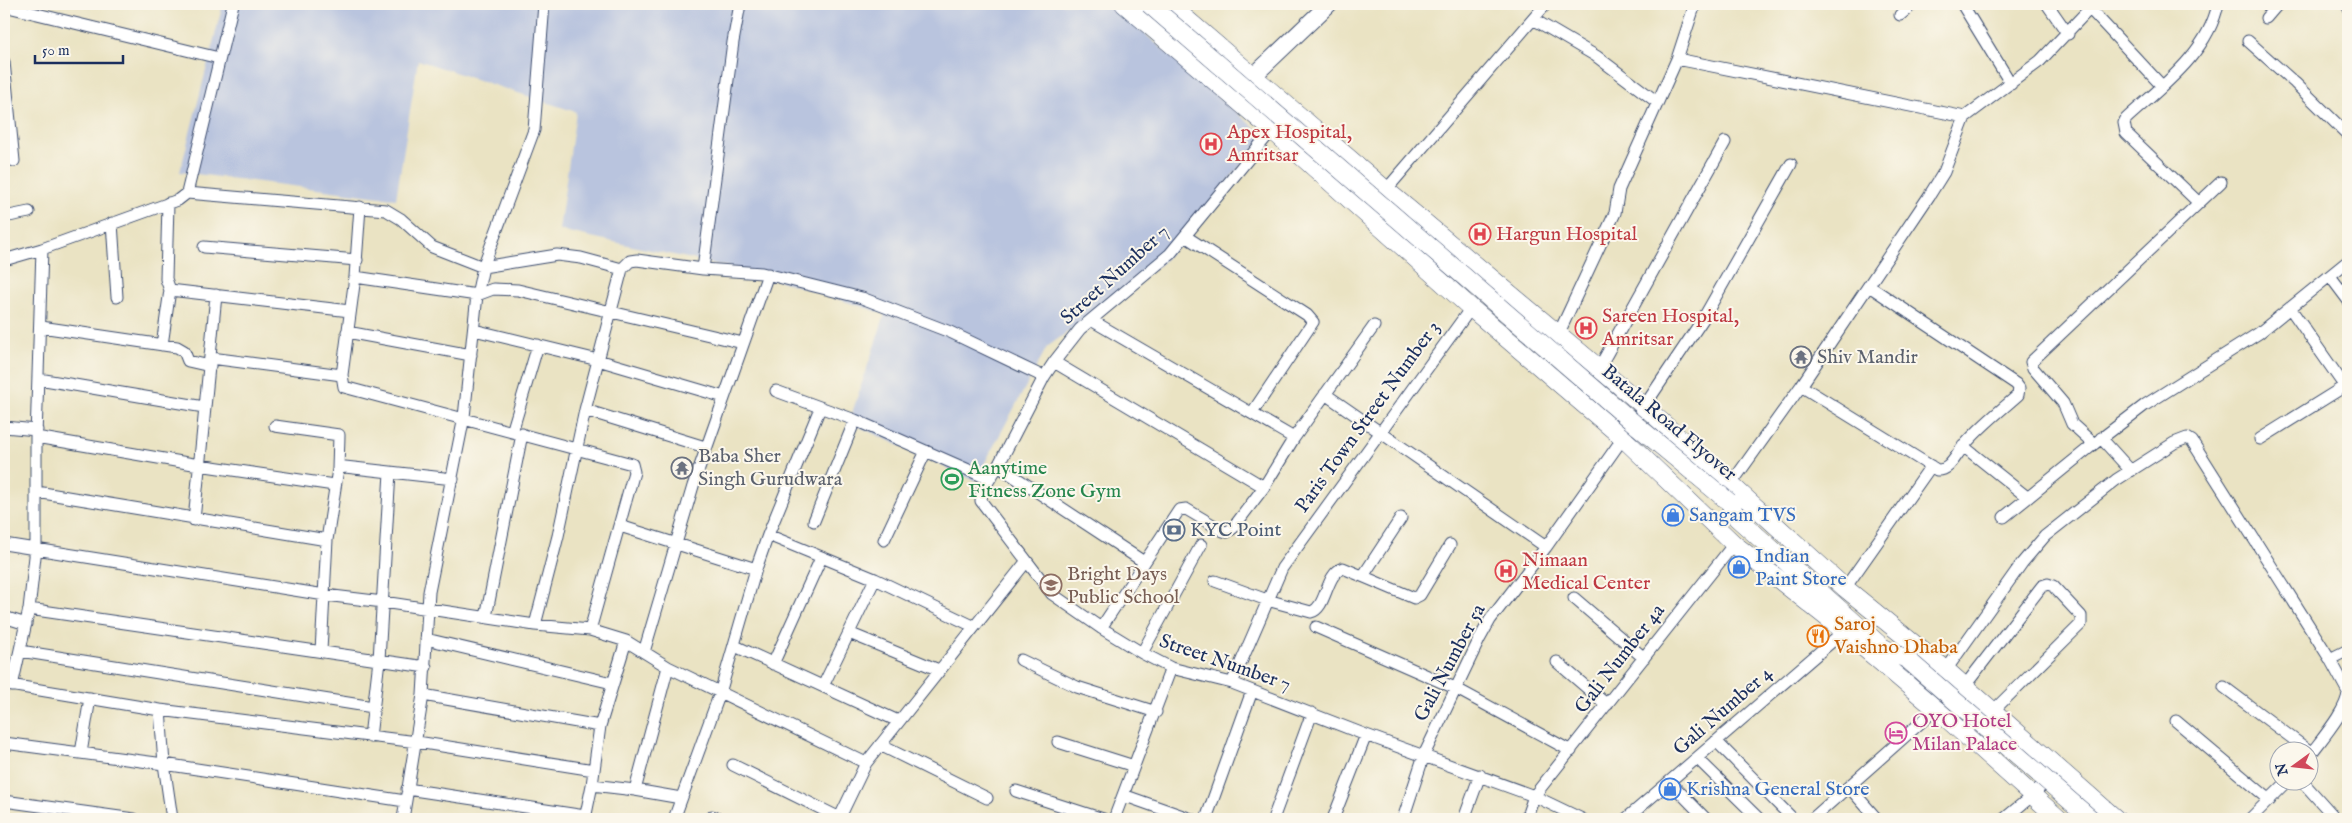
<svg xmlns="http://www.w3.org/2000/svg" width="2352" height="823" font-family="'IM FELL English',serif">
<rect width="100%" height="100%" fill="#fbf7ec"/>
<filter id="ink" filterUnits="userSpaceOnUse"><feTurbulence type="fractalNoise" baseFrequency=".02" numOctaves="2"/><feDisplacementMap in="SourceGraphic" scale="10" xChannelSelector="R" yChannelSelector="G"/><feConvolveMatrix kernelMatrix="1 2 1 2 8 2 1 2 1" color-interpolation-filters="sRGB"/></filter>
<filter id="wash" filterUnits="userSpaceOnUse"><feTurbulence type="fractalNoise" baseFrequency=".0096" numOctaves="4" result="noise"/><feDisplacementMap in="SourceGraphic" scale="20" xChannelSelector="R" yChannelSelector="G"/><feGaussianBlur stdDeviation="1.12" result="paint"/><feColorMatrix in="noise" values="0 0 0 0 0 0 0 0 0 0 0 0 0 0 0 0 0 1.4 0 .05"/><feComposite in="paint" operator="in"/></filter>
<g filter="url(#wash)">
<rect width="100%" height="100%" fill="#eae3c3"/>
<!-- industrial -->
<path fill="#b9c4de" d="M223 4H1110L1264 136 1163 262 1047 347 975 481 849 422 885 314 756 273 559 230 576 112 418 60 396 199 180 172Z"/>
</g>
<g filter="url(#ink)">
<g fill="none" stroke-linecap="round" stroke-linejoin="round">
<!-- street casing -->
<g stroke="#3a4a6d" stroke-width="13">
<path id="street" d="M1962 4 2011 84
M2047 4 2068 34
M2346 4 2348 7
M4 6 219 58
M2090 9 2162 86
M1900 15 1913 4
M2266 18 2278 4
M1533 19 1596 56 1657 102
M2248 41 2295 83 2348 135
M1677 59 1695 4
M4 62 14 161
M1272 130 1170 254 1080 329 1054 362 1044 377 998 466 982 491 981 501 1052 594 1101 628 1142 653 1171 668 1232 683 1366 735 1534 796 1582 819
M1386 190 1546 4
M187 193 386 210 401 219 432 247 483 267 557 255 581 258 622 269
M168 203 166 279 170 290 350 311
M2199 203 2126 133 2124 123 2126 119C2161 87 2208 53 2218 4
M360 207 355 277 342 375 344 387 632 464 634 472 590 630 626 641 668 667 866 763
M4 217 29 212
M112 223 117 297
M1185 236 1307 315 1313 322 1252 413
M204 247 357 260
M4 260 42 249
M703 269 733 42 740 4
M2330 276 2348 300
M355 277 477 295 493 289 518 290 743 343
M2290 308 2348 391
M1091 320 1294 438
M41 327 177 347 184 351 188 361 210 366
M474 330 598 360 724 397
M347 332 471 355
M1558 335 1615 213 1619 189 1677 59 1965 117
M162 345 170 290
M211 358 342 375
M1054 362 1264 487
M1599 368 1725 142
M39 379 204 407
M1801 386 1937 470C1950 471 1955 456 1963 447 1978 428 1999 412 2018 395L2019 388 2016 384 1869 286
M776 391 855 420 989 479
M1325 394 1546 547
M585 410 705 447
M275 426 339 435 338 469
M4 427 37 430
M512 432 538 345
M36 437 199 465 334 485
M2101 438 2131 471
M2260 439 2345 386
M2094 444 2072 424 2063 403 2033 368 2031 362 2221 182
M1963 446 2027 497
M998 466 1144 562
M1731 484 1801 386 1929 196 1944 172 1965 117 2040 61 2094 4
M37 492 327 540
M2004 517 2094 444 2145 405 2259 333 2348 261
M194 520 216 295
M814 521 855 420
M620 526 756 569
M768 535 875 579 973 626
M884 540 926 451
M4 544 325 595 383 602 535 625 590 630
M1363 576 1401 518
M1215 581 1267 600 1311 612C1327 608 1325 574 1343 568L1414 598 1420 595 1450 545
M1845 588 1931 466
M1574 598 1644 658
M29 609 426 667
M4 617 26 624
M486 617 522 434
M535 625 558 536 585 410 622 269 630 261 637 260 703 269 762 273 862 298 950 332 1044 377
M1316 627 1455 688 1571 751
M1101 628 1179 510 1186 509 1223 531 1227 532 1233 528 1264 487 1294 438 1374 326
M849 633 939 670
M426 639 612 683
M735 646 898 721
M20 651 373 707
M321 651 327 540 338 469 345 467 453 479
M644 652 693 486 768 274
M1142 653 1201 545
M1021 660 1077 687 1156 712
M1557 662 1607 705
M773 664 821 558
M668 667 635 790 681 798
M1946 670 2022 563 2045 536 2116 480 2174 443 2187 438 2192 441 2330 659 2348 650
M1232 683 1282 568 1471 308
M4 684 160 710 164 764 172 819
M12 686 29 609 36 548V437L42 249 178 200 187 193 233 4
M823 686 875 579
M1964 687 2042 586 2048 584 2053 586 2081 616V624L1993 711
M2224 687 2308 750
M423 695 600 726
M160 710 417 742 594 770
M2176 721 2270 800
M370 737 379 660 390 472
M1716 741 1793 819
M1058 742 1134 766
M4 743 164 764 405 801
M880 745 987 798
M81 753 90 698
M2310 755C2321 740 2348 709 2348 692L2330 659
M1697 758 1759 819
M733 765 840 818
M2301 780 2336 819
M1670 782 1706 819
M592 785 635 790
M1849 787 1877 819
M407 789 585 816
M1016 791 1103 819
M1123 795 1191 819
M4 801 134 819
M712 816 719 819
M403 819 423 695 429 592 464 417 477 295 483 267 534 130 544 4
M585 819 592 785 600 726 626 641
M674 819 720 693 756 569 768 535 820 408
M839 819 866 763 1026 562
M1114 819 1171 668
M1206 819 1252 691
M1273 819 1312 713
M1333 819 1366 735
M1403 819 1424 755 1480 638 1490 620 1546 547 1623 438 1703 319 1791 164
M1464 819 1480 775
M1526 819 1534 796 1734 544
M1626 819 1844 631
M1812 819 1936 709
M2004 819 2033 795 2050 776
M2250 819 2289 780"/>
</g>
<!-- secondary casing -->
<g stroke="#3a4a6d" stroke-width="18">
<path id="secondary" d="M1244 85 1329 4"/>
</g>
<!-- primary casing -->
<g stroke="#3a4a6d" stroke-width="19">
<path id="primary" d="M1124 4 1272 130 1471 308 1623 438 1734 544 1844 631 1936 709 2059 819
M1169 4 1386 190 1644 406 1845 588 1946 670 2116 819
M1729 502 1737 518 1882 647 1908 660"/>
</g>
<!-- street -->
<use href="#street" stroke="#fff" stroke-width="11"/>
<!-- secondary -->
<use href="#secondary" stroke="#fff" stroke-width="16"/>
<!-- primary -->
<use href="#primary" stroke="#fff" stroke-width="18"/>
<!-- primary-bridge casing -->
<g stroke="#3a4a6d" stroke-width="19" stroke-linecap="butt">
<path id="primary-bridge" d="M1149 4 1636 425 1729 502
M1908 660 2091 819"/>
</g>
<!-- primary-bridge -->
<use href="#primary-bridge" stroke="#fff" stroke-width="18"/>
</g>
</g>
<!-- icons -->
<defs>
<g id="hospital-ring" transform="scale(1.125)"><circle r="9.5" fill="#fbf7ec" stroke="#e0444e" stroke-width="1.5"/><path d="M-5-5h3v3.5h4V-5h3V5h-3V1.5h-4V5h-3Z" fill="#e0444e"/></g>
<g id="temple-ring" transform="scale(1.125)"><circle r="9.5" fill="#fbf7ec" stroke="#6b7280" stroke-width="1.5"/><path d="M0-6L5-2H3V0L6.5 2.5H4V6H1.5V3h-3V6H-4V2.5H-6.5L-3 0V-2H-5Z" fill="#6b7280"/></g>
<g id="stadium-ring" transform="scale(1.125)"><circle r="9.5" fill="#fbf7ec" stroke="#2e9e5b" stroke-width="1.5"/><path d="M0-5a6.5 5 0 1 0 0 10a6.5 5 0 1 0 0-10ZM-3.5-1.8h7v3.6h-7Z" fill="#2e9e5b"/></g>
<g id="shop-ring" transform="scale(1.125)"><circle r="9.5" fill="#fbf7ec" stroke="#3f7fe0" stroke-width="1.5"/><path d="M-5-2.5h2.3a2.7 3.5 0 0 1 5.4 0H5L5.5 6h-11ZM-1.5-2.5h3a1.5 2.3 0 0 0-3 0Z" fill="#3f7fe0"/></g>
<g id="bank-ring" transform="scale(1.125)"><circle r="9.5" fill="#fbf7ec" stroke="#5c6f8a" stroke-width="1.5"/><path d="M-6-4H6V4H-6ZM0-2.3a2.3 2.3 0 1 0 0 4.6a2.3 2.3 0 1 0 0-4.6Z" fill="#5c6f8a"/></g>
<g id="school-ring" transform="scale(1.125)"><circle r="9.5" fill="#fbf7ec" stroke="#8d6e63" stroke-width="1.5"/><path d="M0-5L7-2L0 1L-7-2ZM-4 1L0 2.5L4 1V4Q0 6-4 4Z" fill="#8d6e63"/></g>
<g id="restaurant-ring" transform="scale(1.125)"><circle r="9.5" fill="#fbf7ec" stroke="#e8710a" stroke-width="1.5"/><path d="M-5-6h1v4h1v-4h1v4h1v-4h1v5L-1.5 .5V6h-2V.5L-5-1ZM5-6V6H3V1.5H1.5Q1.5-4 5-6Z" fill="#e8710a"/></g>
<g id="hotel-ring" transform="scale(1.125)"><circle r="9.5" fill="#fbf7ec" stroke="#d1479c" stroke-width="1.5"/><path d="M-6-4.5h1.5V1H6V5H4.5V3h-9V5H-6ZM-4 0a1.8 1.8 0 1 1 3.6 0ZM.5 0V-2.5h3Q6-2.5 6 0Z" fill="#d1479c"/></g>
</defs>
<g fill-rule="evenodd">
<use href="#hospital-ring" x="1211" y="144"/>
<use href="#hospital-ring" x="1480" y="234"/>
<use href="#hospital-ring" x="1586" y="328"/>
<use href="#temple-ring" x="1801" y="357"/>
<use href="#temple-ring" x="682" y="468"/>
<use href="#stadium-ring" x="952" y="479"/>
<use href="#shop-ring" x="1673" y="515"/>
<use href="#bank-ring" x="1174" y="530"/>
<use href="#shop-ring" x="1739" y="567"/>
<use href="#hospital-ring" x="1506" y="571"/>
<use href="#school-ring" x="1051" y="585"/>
<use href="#restaurant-ring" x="1818" y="636"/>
<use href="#hotel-ring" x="1896" y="733"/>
<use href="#shop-ring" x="1670" y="789"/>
</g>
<g text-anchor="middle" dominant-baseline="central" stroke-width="4" stroke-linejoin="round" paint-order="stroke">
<!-- health labels -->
<g font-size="20" fill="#be3a42" stroke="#fbf7ec" text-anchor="start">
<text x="1227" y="132">Apex Hospital,<tspan x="1227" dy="23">Amritsar</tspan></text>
<text x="1496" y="234">Hargun Hospital</text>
<text x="1602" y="316">Sareen Hospital,<tspan x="1602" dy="23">Amritsar</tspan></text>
<text x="1522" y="560">Nimaan<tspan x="1522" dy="23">Medical Center</tspan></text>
</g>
<!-- street labels -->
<g font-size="20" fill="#1b2f5e" stroke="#fbf7ec">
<text transform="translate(1115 275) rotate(-42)">Street Number 7</text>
<text transform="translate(1368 417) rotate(-54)">Paris Town Street Number 3</text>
<text transform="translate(1669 423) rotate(40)">Batala Road Flyover</text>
<text transform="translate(1620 659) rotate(-52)">Gali Number 4a</text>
<text transform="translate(1225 663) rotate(19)">Street Number 7</text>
<text transform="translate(1450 663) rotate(-62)">Gali Number 5a</text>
<text transform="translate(1723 711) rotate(-41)">Gali Number 4</text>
</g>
<!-- worship labels -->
<g font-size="20" fill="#5b616d" stroke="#fbf7ec" text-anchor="start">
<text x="1817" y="357">Shiv Mandir</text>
<text x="698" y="456">Baba Sher<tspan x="698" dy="23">Singh Gurudwara</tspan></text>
</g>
<!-- leisure labels -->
<g font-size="20" fill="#27864d" stroke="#fbf7ec" text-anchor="start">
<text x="968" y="468">Aanytime<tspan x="968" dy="23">Fitness Zone Gym</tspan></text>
</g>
<!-- shop labels -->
<g font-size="20" fill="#366cbe" stroke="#fbf7ec" text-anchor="start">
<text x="1689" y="515">Sangam TVS</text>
<text x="1755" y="556">Indian<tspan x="1755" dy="23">Paint Store</tspan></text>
<text x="1686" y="789">Krishna General Store</text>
</g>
<!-- service labels -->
<g font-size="20" fill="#4e5e75" stroke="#fbf7ec" text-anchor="start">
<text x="1190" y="530">KYC Point</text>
</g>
<!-- education labels -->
<g font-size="20" fill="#785e54" stroke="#fbf7ec" text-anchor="start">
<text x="1067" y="574">Bright Days<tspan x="1067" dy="23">Public School</tspan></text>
</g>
<!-- food labels -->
<g font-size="20" fill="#c56008" stroke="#fbf7ec" text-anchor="start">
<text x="1834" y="624">Saroj<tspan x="1834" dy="23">Vaishno Dhaba</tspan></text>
</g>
<!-- hotel labels -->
<g font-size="20" fill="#b23c85" stroke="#fbf7ec" text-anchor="start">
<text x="1912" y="721">OYO Hotel<tspan x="1912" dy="23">Milan Palace</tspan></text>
</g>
</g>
<!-- margin -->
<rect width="2352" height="823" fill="none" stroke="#fbf7ec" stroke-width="20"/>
<!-- north arrow -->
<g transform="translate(2294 766) rotate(255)"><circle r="24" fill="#fbf7ec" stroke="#a1a7b3"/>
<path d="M0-4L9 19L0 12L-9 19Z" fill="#d1495b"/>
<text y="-8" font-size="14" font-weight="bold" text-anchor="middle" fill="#1b2f5e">N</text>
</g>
<!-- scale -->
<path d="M35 55v8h88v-8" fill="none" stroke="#1b2f5e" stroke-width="2.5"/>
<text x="42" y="55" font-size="15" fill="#1b2f5e" stroke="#fbf7ec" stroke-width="4" paint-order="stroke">50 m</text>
</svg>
